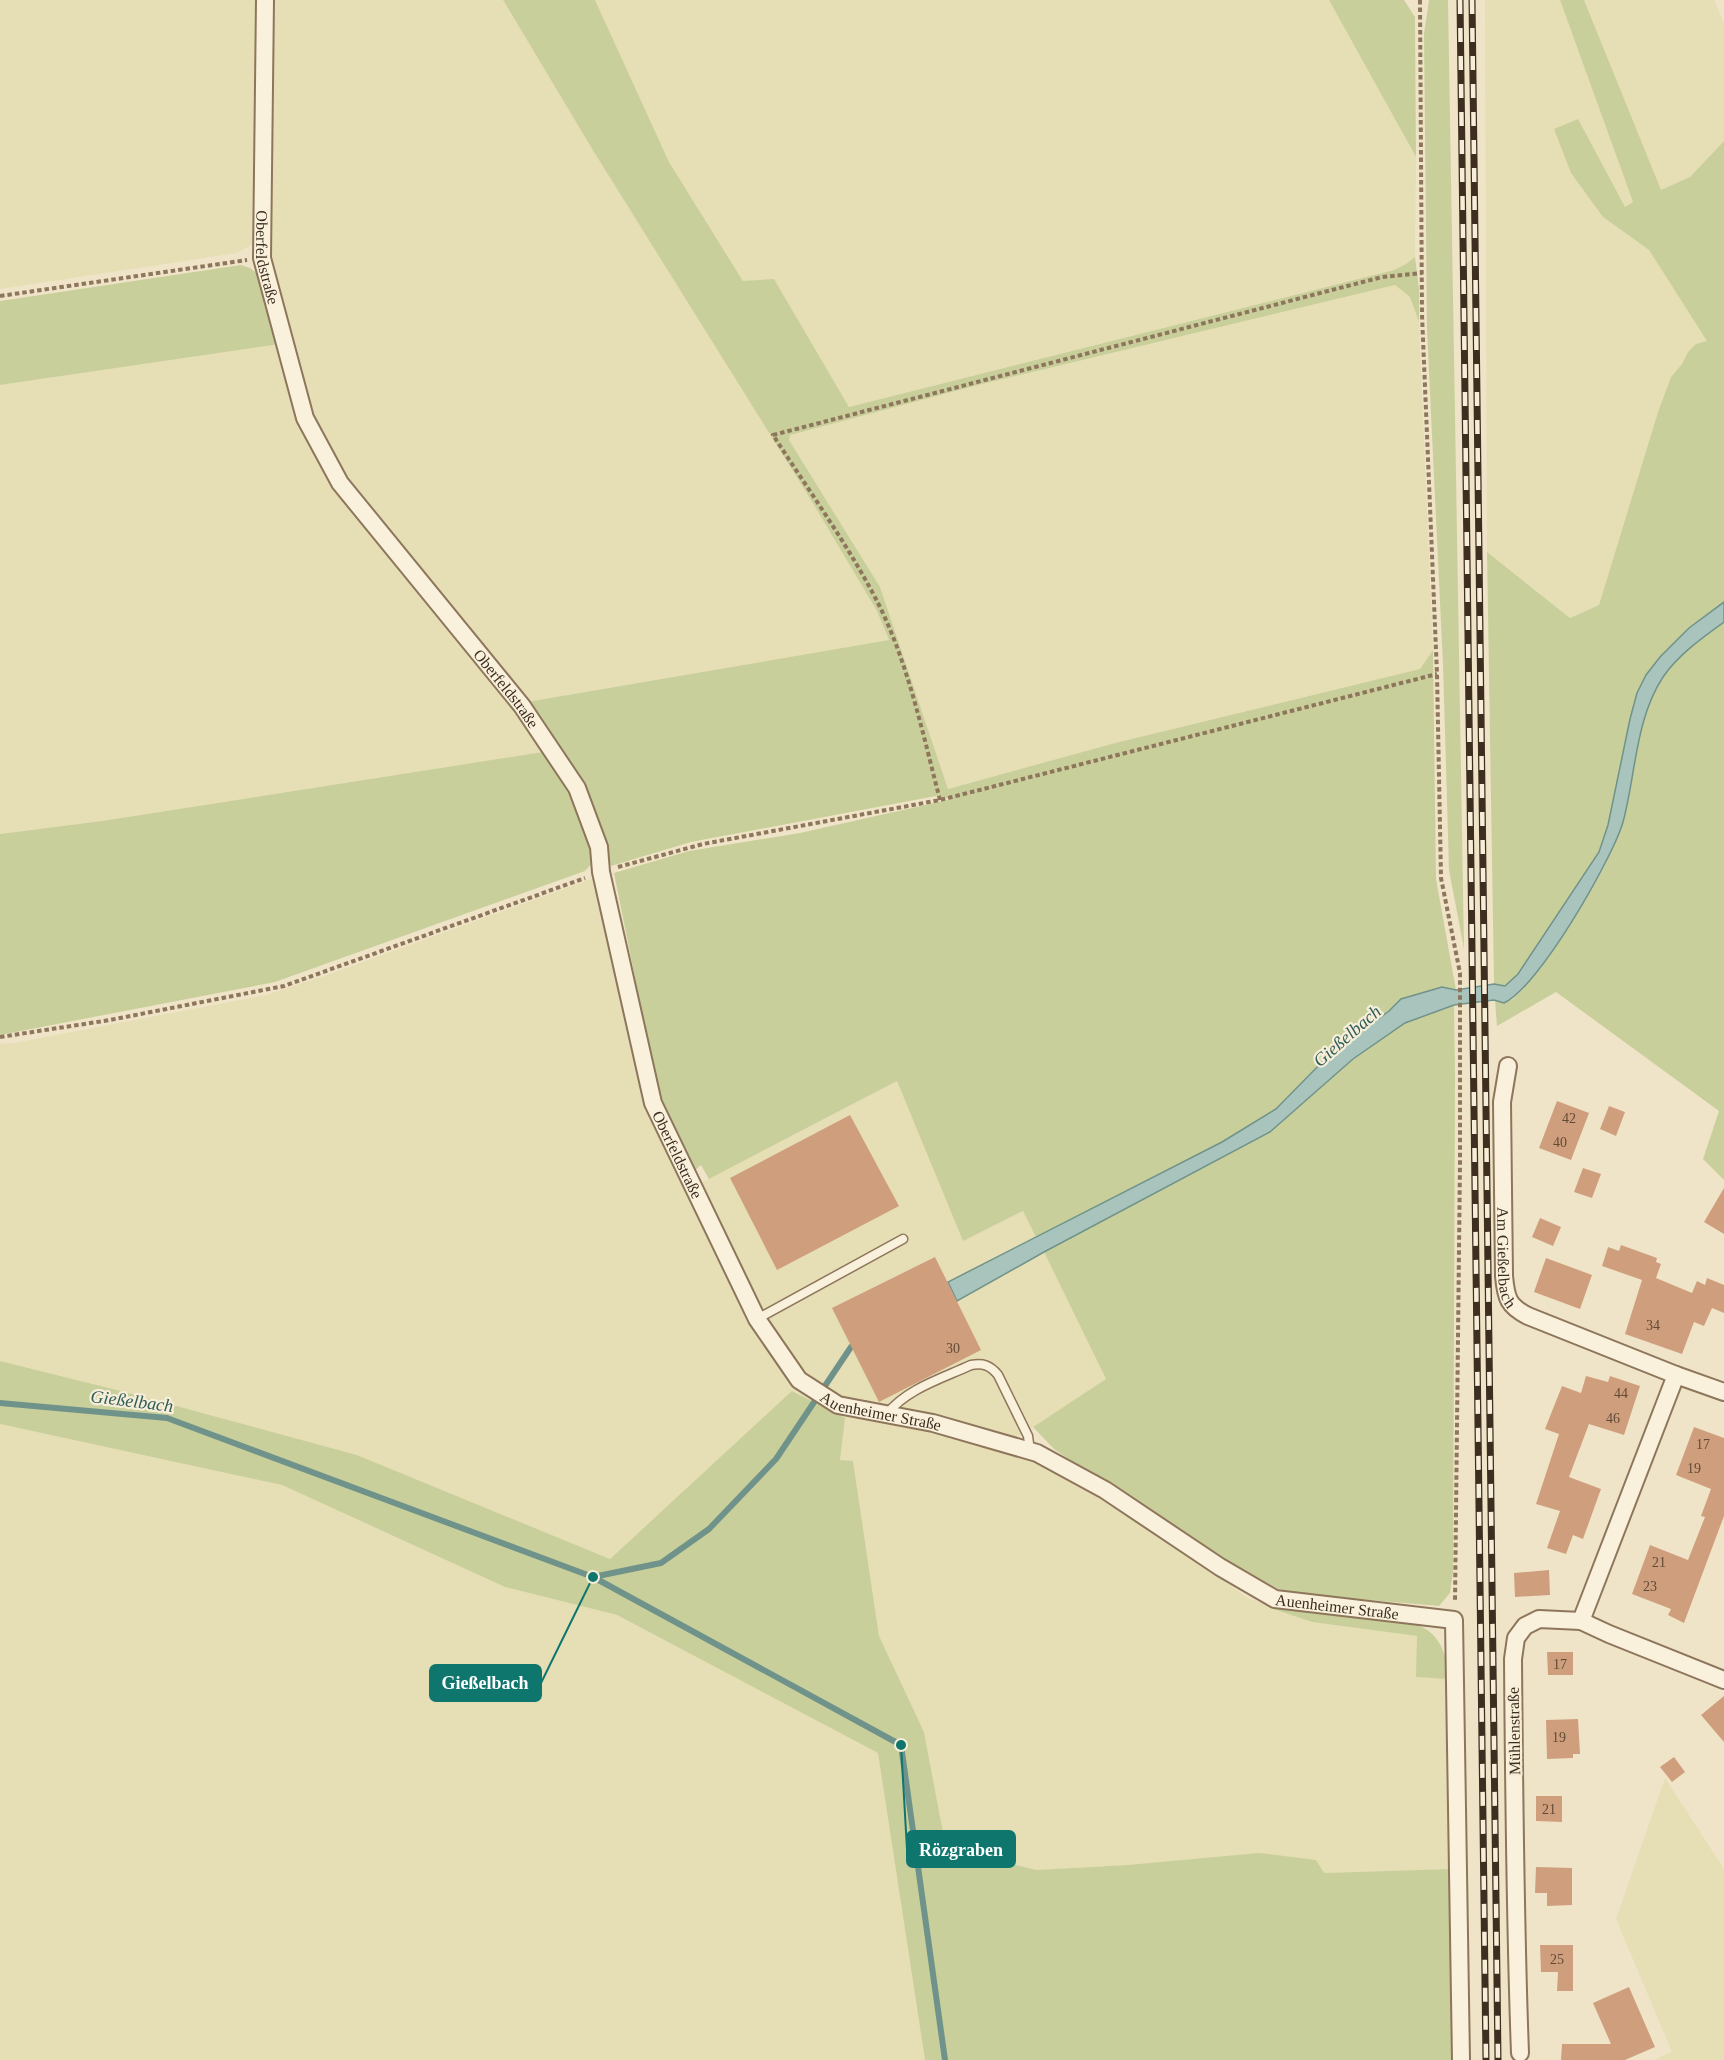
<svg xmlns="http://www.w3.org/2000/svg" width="1724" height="2060" font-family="'Times New Roman',serif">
<rect width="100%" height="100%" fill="#f0e4c8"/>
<!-- farmland -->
<path fill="#e6deb5" d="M0 0H262L255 239 249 247 237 253 0 289Z
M271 0H503L594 152 814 505 877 611 889 640 527 702 329 457 309 405 275 276 268 234Z
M595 0H1329L1416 157 1415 257 1406 264 1394 270 849 407 774 279 744 282 669 162Z
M1485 0H1560L1633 202 1625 208 1603 217 1649 250 1708 341 1688 352 1682 364 1671 377 1658 412 1599 605 1570 618 1487 552Z
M1584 0H1714L1724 23V141L1690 177 1661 191Z
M1395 285 1410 297 1419 322 1433 650 1420 669 1115 743 948 789 880 587 789 440V435L978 385Z
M280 344 322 466 349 508 420 590 549 751 102 821 0 834V385Z
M594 878 688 1190 897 1081 963 1240 1024 1211 1106 1379 998 1450 1042 1463 1137 1519 1248 1598 1312 1622 1417 1636 1448 1679 1450 1869 1324 1873 1128 1865 1036 1870 946 1848 924 1732 879 1636 853 1461H840L844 1418 793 1391 610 1559 357 1455 121 1391 0 1361V1044L14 1043 266 995 324 976Z
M0 1424 282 1485 505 1587 617 1615 878 1753 925 2060H0Z
M1665 1778 1724 1869V2060H1654L1672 2052 1616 1919Z"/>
<!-- green -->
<path fill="#c9cf9b" d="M503 0H595L669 162 743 281 774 279 849 407 1394 270 1406 264 1415 257 1419 289V322L1410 297 1395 285 978 385 790 435 789 440 880 587 948 789 1115 743 1420 669 1433 650 1436 879 1456 990 1442 987 1401 999 1389 1011 1329 1055 1276 1109 1222 1142 1036 1237 1023 1211 963 1241 897 1081 709 1179 701 1165 692 1173 661 1107 614 873 689 851 800 833 952 799 936 796 691 842 611 866 595 814 561 747 527 702 889 640 877 611 814 505 594 152Z
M1329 0H1404L1415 17 1416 157Z
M1429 0H1448L1464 949 1449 870 1443 665 1427 330 1424 34Z
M1560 0H1584L1661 190 1690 177 1724 141V602C1695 624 1669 646 1646 675L1608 825 1599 852 1518 974 1505 986 1494 984 1487 552 1570 618 1599 605 1658 412 1671 377 1682 364 1688 352 1696 344 1707 341 1649 250 1603 217 1571 173 1554 129 1578 119 1625 207 1633 202Z
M241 265 250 268 258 274 280 344 0 385V301Z
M1724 622V1180L1703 1159 1719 1111 1556 992 1497 1026 1495 1000 1504 1003 1513 999 1523 989C1558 942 1595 893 1617 839 1626 816 1629 791 1633 768 1639 737 1646 703 1663 677 1678 655 1703 637 1724 622Z
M549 751 571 790 595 852 593 862 585 871 275 982 0 1035V834L102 821Z
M1454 1005 1455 1074 1453 1572 1450 1593 1439 1606 1287 1593 1214 1557 1054 1449 1033 1427 1106 1379 1044 1252 1270 1132 1353 1059 1387 1035 1405 1023Z
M0 1361 121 1391 357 1455 610 1559 792 1391 845 1418 840 1460 853 1461 879 1636 924 1732 946 1848 1036 1870 1128 1865 1259 1853 1316 1860 1324 1873 1450 1869 1452 2060H925L878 1753 617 1615 505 1587 282 1485 0 1424Z
M1268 1607C1310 1610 1352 1612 1392 1620 1403 1622 1415 1623 1424 1628 1443 1639 1447 1659 1448 1679L1416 1677 1417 1636 1312 1622Z"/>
<!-- water -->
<path fill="#a9c4bc" stroke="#6f938a" stroke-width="1.5" d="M1724 602V622C1703 637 1678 655 1663 677 1635 720 1636 774 1623 822 1612 860 1538 988 1504 1003L1494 1000 1454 1005 1405 1023 1353 1059 1270 1132 1044 1252 957 1301 948 1282 1222 1142 1276 1109 1329 1055 1389 1011 1401 999 1442 987 1456 990 1494 984 1505 986 1518 974 1599 852 1608 825 1630 719 1637 693 1646 675 1660 657 1689 628Z"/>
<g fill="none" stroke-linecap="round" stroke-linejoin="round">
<!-- stream -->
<path stroke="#6f938a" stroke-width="6" d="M0 1403 167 1418 593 1577 661 1563 709 1529 776 1459 851 1347
M593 1577 901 1745 945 2060"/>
</g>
<!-- building -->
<path fill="#cf9f7d" d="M1557 1101 1589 1113 1571 1160 1539 1148Z
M1609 1106 1625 1112 1616 1136 1600 1129Z
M850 1115 899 1206 777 1270 730 1178Z
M1583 1168 1601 1174 1592 1198 1574 1192Z
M1724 1188V1234L1704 1222Z
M1540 1218 1561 1227 1553 1246 1532 1237Z
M1621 1245 1657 1258 1656 1262 1661 1264 1656 1278 1692 1293 1697 1281 1705 1285 1707 1278 1724 1285V1313L1712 1308 1704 1326 1694 1322 1682 1354 1625 1334 1642 1280 1602 1266 1608 1247 1619 1251Z
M935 1257 981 1350 879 1402 832 1308Z
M1546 1258 1592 1275 1580 1309 1534 1292Z
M1586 1376 1608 1382 1610 1376 1640 1386 1624 1435 1589 1424 1569 1477 1601 1489 1583 1539 1573 1535 1566 1554 1547 1548 1560 1511 1536 1504 1559 1434 1545 1429 1562 1386 1581 1393Z
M1694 1427 1724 1438V1516L1684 1623 1668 1615 1671 1609 1632 1594 1650 1545 1688 1560 1705 1517 1701 1516 1711 1489 1676 1475Z
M1549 1570 1550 1595 1515 1597 1514 1573Z
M1547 1652H1573V1675H1548Z
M1724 1696V1742L1701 1715Z
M1578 1719 1580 1754H1573V1758L1547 1759 1546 1720Z
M1674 1757 1685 1772 1672 1782 1660 1767Z
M1536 1796H1562V1822L1536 1821Z
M1536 1867 1572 1868V1905L1547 1906V1893H1535Z
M1540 1945H1573V1991H1557L1558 1972H1541Z
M1629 1987 1655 2047 1625 2060H1561L1562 2044H1611L1593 2003Z"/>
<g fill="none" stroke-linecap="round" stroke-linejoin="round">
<!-- lane casing -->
<g stroke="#8d765c" stroke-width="11">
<path id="lane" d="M757 1319 903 1239
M887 1414C906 1389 943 1378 971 1365 983 1363 990 1365 998 1375L1028 1436 1030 1451"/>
</g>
<!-- street casing -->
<g stroke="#8d765c" stroke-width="20">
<g id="street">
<path id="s1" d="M265 0 262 258 305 418 340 483 522 706 577 788 599 847 601 872 653 1103 757 1319 799 1380 838 1405 933 1423 1037 1453 1105 1490 1220 1567 1275 1599 1454 1620 1461 2060"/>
<path id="s2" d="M1508 1066 1502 1102 1504 1276C1506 1298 1508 1306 1528 1316L1676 1375 1581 1621"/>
<path d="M1676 1375 1724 1392"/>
<path d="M1520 2053C1515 1921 1514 1790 1513 1659L1516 1638 1525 1626 1539 1619 1581 1621 1609 1634 1724 1680"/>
</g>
</g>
<!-- path -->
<path stroke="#8d765c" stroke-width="4" stroke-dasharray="4.5 3" stroke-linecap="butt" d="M1420 0 1422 315 1437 674 1441 878 1460 973V1161L1455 1602
M0 296 247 260
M940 800C923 735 909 666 879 605 849 546 809 491 773 435L1382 277 1422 273
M618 867 703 844 940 800 1437 674
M0 1037 110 1020 284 986 585 878"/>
<!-- lane -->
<use href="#lane" stroke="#faf1dc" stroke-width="8"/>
<!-- street -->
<use href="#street" stroke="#faf1dc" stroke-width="16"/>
<!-- rail casing -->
<g stroke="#3d2e20" stroke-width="7">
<path id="rail" d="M1460 0 1486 2060
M1472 0 1498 2060"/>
</g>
<!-- rail -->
<use href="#rail" stroke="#f7eed8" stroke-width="4.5" stroke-dasharray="14" stroke-linecap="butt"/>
</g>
<g text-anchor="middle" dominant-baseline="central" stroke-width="4.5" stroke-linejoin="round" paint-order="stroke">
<!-- number labels -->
<g font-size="14" fill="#624a37">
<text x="1569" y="1118">42</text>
<text x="1560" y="1142">40</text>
<text x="1653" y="1325">34</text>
<text x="953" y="1348">30</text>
<text x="1621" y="1393">44</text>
<text x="1613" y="1418">46</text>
<text x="1703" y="1444">17</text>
<text x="1694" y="1468">19</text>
<text x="1659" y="1562">21</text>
<text x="1650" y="1586">23</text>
<text x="1560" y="1664">17</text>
<text x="1559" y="1737">19</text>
<text x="1549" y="1809">21</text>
<text x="1557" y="1959">25</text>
</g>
<!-- street labels -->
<g font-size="16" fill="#3d2e20" stroke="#f7eed8">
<text stroke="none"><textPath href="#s1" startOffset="258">Oberfeldstraße</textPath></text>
<text stroke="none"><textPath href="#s1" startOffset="762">Oberfeldstraße</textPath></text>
<text stroke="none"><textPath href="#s1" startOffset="1266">Oberfeldstraße</textPath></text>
<text stroke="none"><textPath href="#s2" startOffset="192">Am Gießelbach</textPath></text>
<text stroke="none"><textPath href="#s1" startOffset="1612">Auenheimer Straße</textPath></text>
<text stroke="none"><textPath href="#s1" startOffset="2116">Auenheimer Straße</textPath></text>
<text transform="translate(1514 1731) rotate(-91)">Mühlenstraße</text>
</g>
<!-- water labels -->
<g font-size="18" font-style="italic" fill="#2f5d5a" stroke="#f7eed8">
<text transform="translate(1347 1036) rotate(-41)">Gießelbach</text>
<text transform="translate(132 1401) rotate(7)">Gießelbach</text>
</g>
</g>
<!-- callouts -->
<path fill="none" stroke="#0f766e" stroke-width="2" d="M593 1577L541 1683M901 1745L907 1849"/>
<g fill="#0f766e" stroke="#f7eed8" stroke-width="2">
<circle cx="593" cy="1577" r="6"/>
<circle cx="901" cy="1745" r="6"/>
</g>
<g fill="#0f766e" stroke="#0f766e" stroke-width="2">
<rect x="430" y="1665" width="111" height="36" rx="6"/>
<rect x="907" y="1831" width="108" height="36" rx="6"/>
</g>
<g font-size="18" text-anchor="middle" font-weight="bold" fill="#fff">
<text x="485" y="1689">Gießelbach</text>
<text x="961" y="1856">Rözgraben</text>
</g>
</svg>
